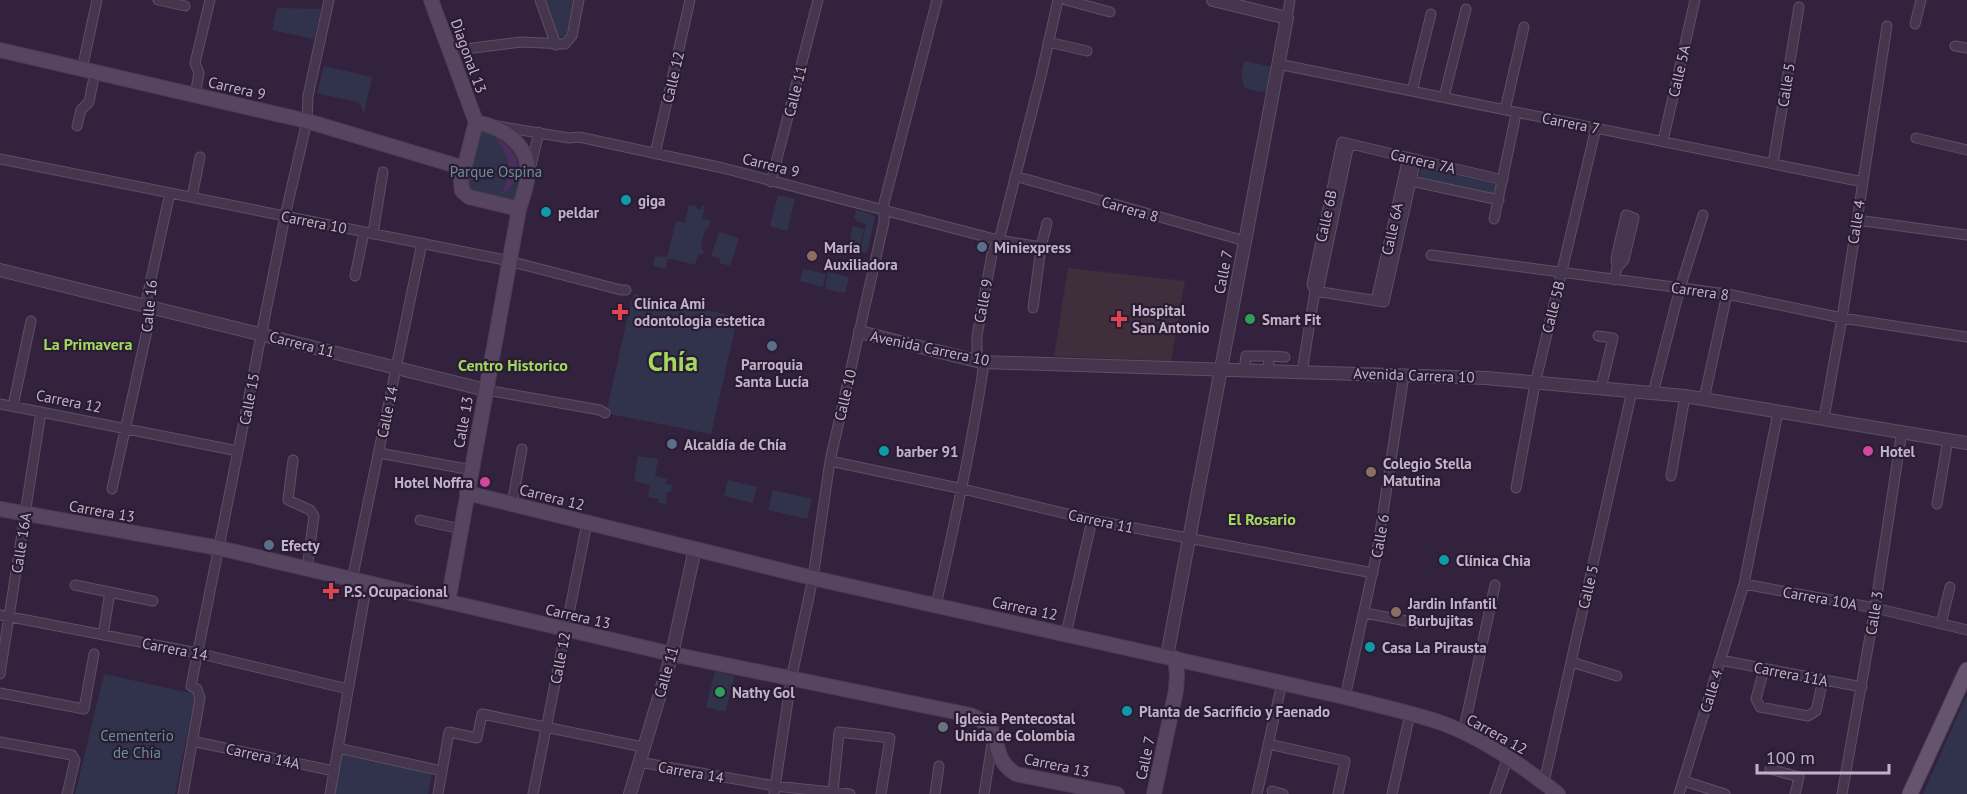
<svg xmlns="http://www.w3.org/2000/svg" width="1967" height="794" font-family="'PT Sans',sans-serif">
<rect width="100%" height="100%" fill="#33223e"/>
<!-- medical -->
<path fill="#3f2f3c" d="M1068 268 1185 281 1171 361 1054 356Z"/>
<!-- green -->
<path fill="#31334c" d="M543 0H577L565 37 556 36Z
M277 8 321 9 314 39 272 30Z
M1245 61 1272 67 1267 91 1259 92 1245 88C1241 78 1240 71 1245 61Z
M324 66 372 77 364 114 360 104 356 102 317 93Z
M479 125 513 142 524 170 516 205 470 194 463 180Z
M1422 166 1498 185 1495 196 1419 179Z
M778 195 795 199 787 231 770 226Z
M689 205 696 206V208L700 210 702 206H705L702 219 711 221 708 229 706 228 703 236 701 249 704 252 701 255 698 254 695 265 668 258 666 269 653 266 655 256 667 257 676 221 685 223Z
M856 210 871 214 875 217 867 253 860 252 866 224 856 221 857 218H854Z
M853 226 864 229 858 253 847 251Z
M719 232 739 238 730 266 720 263V259L711 256Z
M803 269 826 274 823 287 800 281Z
M828 272 849 277 845 293 825 289Z
M635 294 732 316 736 324 711 434 610 414 607 409 631 302Z
M638 456 658 459 655 476 667 479 666 484 672 485 671 492H667L666 504 658 503V499L648 497 650 485 634 481Z
M728 480 757 487 753 503 724 496Z
M773 490 812 499 807 519 768 510Z
M715 671 735 676 725 712 706 707Z
M104 674 195 694 175 794H75Z
M1967 695V794H1923Z
M342 754 432 772 428 794H335Z"/>
<!-- water -->
<path fill="#4a2e5d" d="M494 138C520 148 528 180 501 194 513 175 511 153 494 138Z"/>
<g fill="none" stroke-linecap="round" stroke-linejoin="round">
<!-- minor casing -->
<g stroke="#5d4f66" stroke-width="11">
<path id="minor" d="M158 0 185 6
M540 0 556 45
M1066 0 1110 12
M1287 18 1290 0
M1915 24 1921 0
M1048 42 1087 51
M1955 46 1967 48
M450 51 521 42 565 44 572 36 579 0
M1278 64 1863 182
M82 69 97 0
M1412 91 1431 14
M195 95 199 73 195 63 210 0
M1444 97 1466 9
M1505 110 1524 27
M77 126 81 110 89 102 95 72
M497 126 569 138 579 137 723 168 998 240 1041 247
M1916 138 1967 150
M1663 141 1695 0
M655 154 690 0
M0 159 505 260 621 290H626
M1773 163 1799 7
M530 170 539 132
M1015 176 1245 241
M1411 181 1499 200
M771 182 818 0
M192 197 200 157
M1494 219 1515 119
M1857 220 1967 235
M373 234 383 172
M1431 255 1727 294 1842 318 1967 337
M355 276 364 232
M1614 280 1617 268 1616 258 1626 215 1634 218 1624 260 1617 268
M1315 291 1384 302 1416 159
M1315 291 1319 287 1349 144
M1376 301 1408 157
M1033 308 1041 247 1047 223
M1598 336 1613 338 1601 388
M1270 356 1285 357
M1244 371 1246 356H1270L1267 371
M1302 372 1315 291 1312 284 1342 142 1503 180
M486 390 600 410 605 413
M1653 393 1680 288 1703 215
M1704 399 1727 294
M0 404 238 451
M13 406 31 321
M1824 418 1842 318 1887 26
M379 453 472 470
M293 460 288 500 310 510 314 516 307 569
M830 461 963 489 1092 520 1373 573
M1671 476 1685 396
M1516 488 1535 384 1596 128
M112 489 150 317 147 297 170 193
M512 504 522 449
M1937 504 1948 439
M420 520 461 529
M352 580 422 243
M1744 584 1875 608 1967 630
M75 585 153 601
M936 605C954 527 971 450 983 370L981 362 977 354V336L992 254 1001 233 1041 76 1058 0
M1365 613 1417 623
M0 615 197 653 348 689
M1941 624 1950 587
M1066 634 1092 520
M103 635 110 592
M1720 660 1862 687
M1571 662 1617 676
M1764 669 1756 699 1760 707 1808 716 1816 711 1823 680
M0 674 41 412
M0 693 84 709 94 654
M1345 697 1377 552 1404 375
M1463 733 1495 585
M192 741 334 771
M0 742 72 755 75 760 67 794
M1268 744 1345 761 1338 794
M338 748 442 771
M639 762 775 786 850 794
M1770 769 1799 777 1795 794
M1684 781 1725 794
M1544 782 1632 391
M1272 791 1283 794
M833 792 839 732 890 738 881 794
M183 794 200 698 197 689 191 686 285 216 307 121 308 96 329 0
M330 794 367 583
M438 794 449 732 477 738 482 714 643 747
M533 794 587 523
M774 794 791 680 813 578 830 461 884 222V203L937 0
M935 794 939 766
M984 794 993 738
M1257 794 1282 683
M1392 794 1410 714
M1495 794 1508 757
M1679 794 1744 584 1778 412
M1842 794 1875 608 1902 431"/>
</g>
<!-- tertiary casing -->
<g stroke="#5d4f66" stroke-width="14">
<path id="tertiary" d="M0 270 486 390
M860 332 981 362 1486 378 1685 396 1967 443
M1167 656 1287 18 1213 0
M630 794 672 654 695 549"/>
</g>
<!-- secondary casing -->
<g stroke="#4b3d54" stroke-width="16">
<path id="secondary" d="M431 0 476 122 461 181 462 191 469 197 519 209
M0 50 307 121 464 168
M467 493 813 578 1345 697C1376 705 1409 712 1439 722 1482 737 1523 766 1558 794
M0 509 219 548 672 654 970 715C1010 730 985 755 1016 774L1117 794
M448 602 519 209C522 200 525 190 527 181 533 146 505 128 476 122
M1154 794 1176 690 1177 674 1175 658"/>
</g>
<!-- primary casing -->
<g stroke="#4b3d54" stroke-width="17">
<path id="primary" d="M1910 794 1967 670"/>
</g>
<!-- minor -->
<use href="#minor" stroke="#45364e" stroke-width="9"/>
<!-- tertiary -->
<use href="#tertiary" stroke="#45364e" stroke-width="12"/>
<!-- secondary -->
<use href="#secondary" stroke="#574461" stroke-width="14"/>
<!-- primary -->
<use href="#primary" stroke="#64546e" stroke-width="15"/>
</g>
<!-- markers -->
<g fill="#0f9aa8" stroke="#2a1c33" stroke-width="2">
<circle cx="626" cy="200" r="6"/>
<circle cx="546" cy="212" r="6"/>
<circle cx="884" cy="451" r="6"/>
<circle cx="1444" cy="560" r="6"/>
<circle cx="1370" cy="647" r="6"/>
<circle cx="1127" cy="711" r="6"/>
</g>
<g fill="#5c6f8a" stroke="#2a1c33" stroke-width="2">
<circle cx="982" cy="247" r="6"/>
<circle cx="772" cy="346" r="6"/>
<circle cx="672" cy="444" r="6"/>
<circle cx="269" cy="545" r="6"/>
</g>
<g fill="#8d6e63" stroke="#2a1c33" stroke-width="2">
<circle cx="812" cy="256" r="6"/>
<circle cx="1371" cy="472" r="6"/>
<circle cx="1396" cy="612" r="6"/>
</g>
<g fill="#e0444e" stroke="#2a1c33" stroke-width="2">
<path d="M617 303h6v6h6v6h-6v6h-6v-6h-6v-6h6z"/>
<path d="M1116 310h6v6h6v6h-6v6h-6v-6h-6v-6h6z"/>
<path d="M328 582h6v6h6v6h-6v6h-6v-6h-6v-6h6z"/>
</g>
<g fill="#2e9e5b" stroke="#2a1c33" stroke-width="2">
<circle cx="1250" cy="319" r="6"/>
<circle cx="720" cy="692" r="6"/>
</g>
<g fill="#d1479c" stroke="#2a1c33" stroke-width="2">
<circle cx="1868" cy="451" r="6"/>
<circle cx="485" cy="482" r="6"/>
</g>
<circle fill="#6b7280" stroke="#2a1c33" stroke-width="2" cx="943" cy="727" r="6"/>
<g text-anchor="middle" dominant-baseline="central" stroke-width="4.5" stroke-linejoin="round" paint-order="stroke">
<!-- street labels -->
<g font-size="15" fill="#c1b2c9" stroke="#2a1c33">
<text transform="translate(469 56) rotate(70)">Diagonal 13</text>
<text transform="translate(1679 71) rotate(-77)">Calle 5A</text>
<text transform="translate(673 77) rotate(-77)">Calle 12</text>
<text transform="translate(1786 85) rotate(-81)">Calle 5</text>
<text transform="translate(237 88) rotate(13)">Carrera 9</text>
<text transform="translate(795 91) rotate(-76)">Calle 11</text>
<text transform="translate(1571 123) rotate(11)">Carrera 7</text>
<text transform="translate(1423 161) rotate(13)">Carrera 7A</text>
<text transform="translate(771 165) rotate(14)">Carrera 9</text>
<text transform="translate(1130 209) rotate(16)">Carrera 8</text>
<text transform="translate(1326 216) rotate(-78)">Calle 6B</text>
<text transform="translate(314 222) rotate(11)">Carrera 10</text>
<text transform="translate(1856 222) rotate(-81)">Calle 4</text>
<text transform="translate(1392 229) rotate(-78)">Calle 6A</text>
<text transform="translate(1223 272) rotate(-79)">Calle 7</text>
<text transform="translate(1700 291) rotate(8)">Carrera 8</text>
<text transform="translate(983 301) rotate(-79)">Calle 9</text>
<text transform="translate(149 306) rotate(-84)">Calle 16</text>
<text transform="translate(1553 307) rotate(-76)">Calle 5B</text>
<text transform="translate(302 344) rotate(14)">Carrera 11</text>
<text transform="translate(930 348) rotate(12)">Avenida Carrera 10</text>
<text transform="translate(1414 375) rotate(2)">Avenida Carrera 10</text>
<text transform="translate(845 395) rotate(-77)">Calle 10</text>
<text transform="translate(249 399) rotate(-79)">Calle 15</text>
<text transform="translate(69 401) rotate(11)">Carrera 12</text>
<text transform="translate(387 412) rotate(-78)">Calle 14</text>
<text transform="translate(463 422) rotate(-80)">Calle 13</text>
<text transform="translate(552 497) rotate(14)">Carrera 12</text>
<text transform="translate(102 511) rotate(10)">Carrera 13</text>
<text transform="translate(1101 521) rotate(12)">Carrera 11</text>
<text transform="translate(1380 536) rotate(-80)">Calle 6</text>
<text transform="translate(21 543) rotate(-81)">Calle 16A</text>
<text transform="translate(1588 587) rotate(-77)">Calle 5</text>
<text transform="translate(1820 598) rotate(10)">Carrera 10A</text>
<text transform="translate(1025 608) rotate(12)">Carrera 12</text>
<text transform="translate(1874 613) rotate(-81)">Calle 3</text>
<text transform="translate(578 616) rotate(13)">Carrera 13</text>
<text transform="translate(175 649) rotate(11)">Carrera 14</text>
<text transform="translate(560 658) rotate(-79)">Calle 12</text>
<text transform="translate(666 672) rotate(-74)">Calle 11</text>
<text transform="translate(1791 674) rotate(11)">Carrera 11A</text>
<text transform="translate(1711 691) rotate(-73)">Calle 4</text>
<text transform="translate(1497 734) rotate(29)">Carrera 12</text>
<text transform="translate(263 756) rotate(12)">Carrera 14A</text>
<text transform="translate(1145 758) rotate(-78)">Calle 7</text>
<text transform="translate(1057 765) rotate(12)">Carrera 13</text>
<text transform="translate(691 772) rotate(10)">Carrera 14</text>
</g>
<!-- park labels -->
<g font-size="15" fill="#688f9b" stroke="#2a1c33">
<text x="496" y="171">Parque Ospina</text>
<text x="137" y="735">Cementerio<tspan x="137" dy="17">de Chía</tspan></text>
</g>
<!-- poi labels -->
<g font-size="15" font-weight="bold" fill="#c1b2c9" stroke="#2a1c33" text-anchor="start">
<text x="638" y="200">giga</text>
<text x="558" y="212">peldar</text>
<text x="824" y="247">María<tspan x="824" dy="17">Auxiliadora</tspan></text>
<text x="994" y="247">Miniexpress</text>
<text x="634" y="303">Clínica Ami<tspan x="634" dy="17">odontologia estetica</tspan></text>
<text x="1132" y="310">Hospital<tspan x="1132" dy="17">San Antonio</tspan></text>
<text x="1262" y="319">Smart Fit</text>
<text x="772" y="364" text-anchor="middle">Parroquia<tspan x="772" dy="17">Santa Lucía</tspan></text>
<text x="684" y="444">Alcaldía de Chía</text>
<text x="896" y="451">barber 91</text>
<text x="1880" y="451">Hotel</text>
<text x="1383" y="463">Colegio Stella<tspan x="1383" dy="17">Matutina</tspan></text>
<text x="473" y="482" text-anchor="end">Hotel Noffra</text>
<text x="281" y="545">Efecty</text>
<text x="1456" y="560">Clínica Chia</text>
<text x="344" y="591">P.S. Ocupacional</text>
<text x="1408" y="603">Jardin Infantil<tspan x="1408" dy="17">Burbujitas</tspan></text>
<text x="1382" y="647">Casa La Pirausta</text>
<text x="732" y="692">Nathy Gol</text>
<text x="1139" y="711">Planta de Sacrificio y Faenado</text>
<text x="955" y="718">Iglesia Pentecostal<tspan x="955" dy="17">Unida de Colombia</tspan></text>
</g>
<!-- neighbourhood labels -->
<g font-size="16" font-weight="bold" fill="#a2d95d" stroke="#2a1c33">
<text x="88" y="344">La Primavera</text>
<text x="513" y="365">Centro Historico</text>
<text x="1262" y="519">El Rosario</text>
</g>
<!-- town labels -->
<g font-size="27" font-weight="bold" fill="#a2d95d" stroke="#2a1c33">
<text x="673" y="361">Chía</text>
</g>
</g>
<!-- scale -->
<path d="M1757 764v9h132v-9" fill="none" stroke="#c1b2c9" stroke-width="3"/>
<text x="1766" y="764" font-size="18" fill="#c1b2c9" stroke="#2a1c33" stroke-width="4.5" paint-order="stroke">100 m</text>
</svg>
